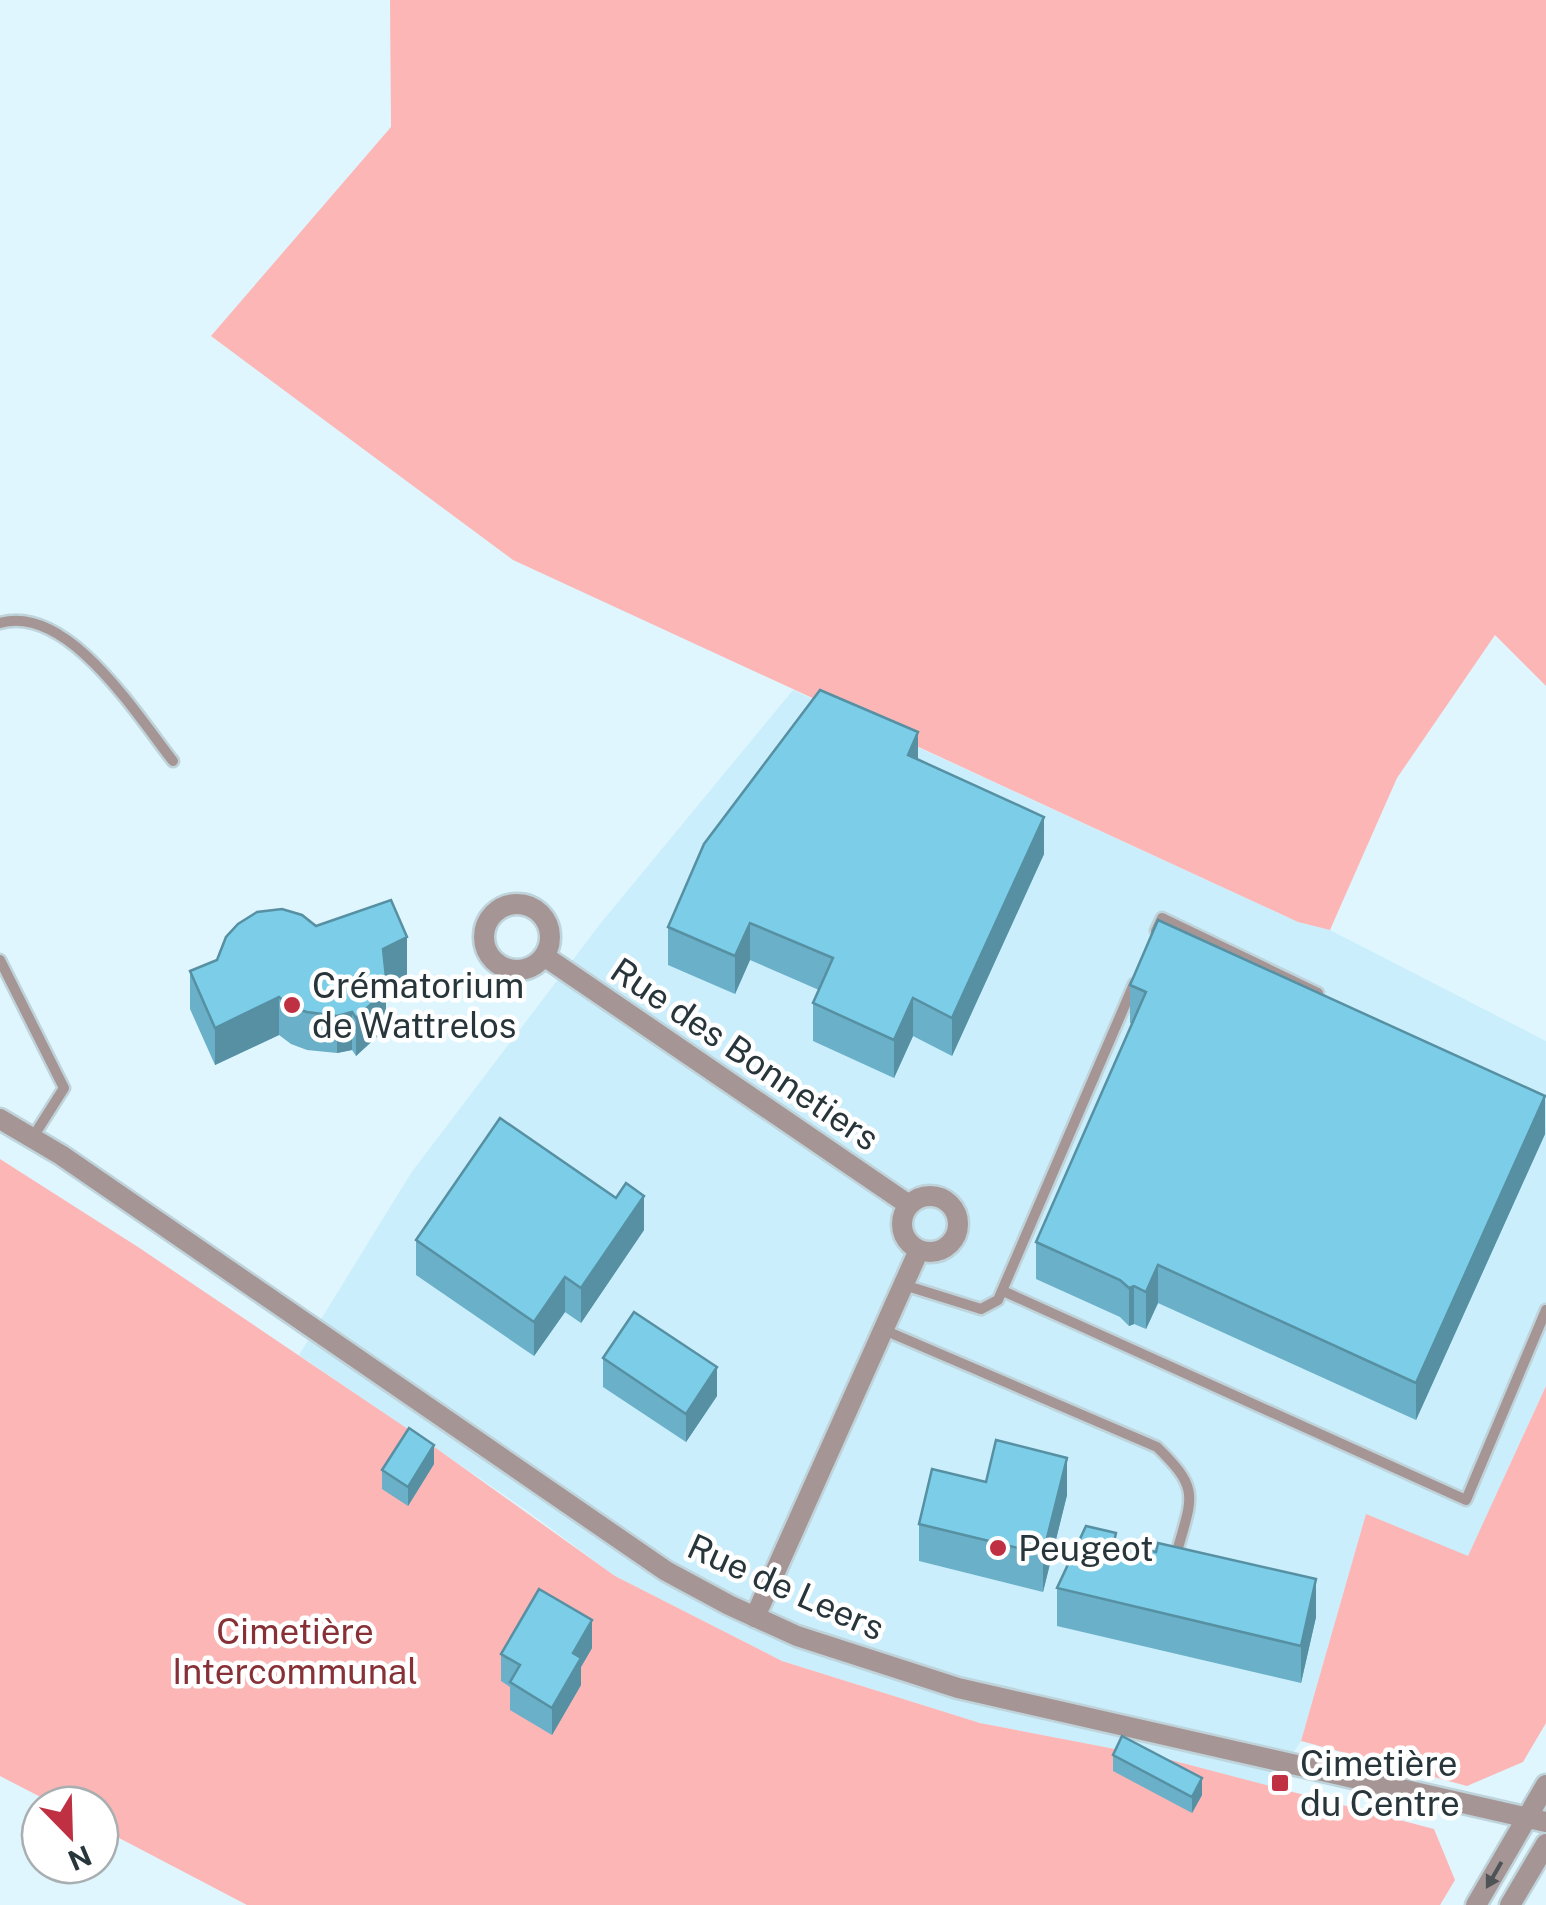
<svg xmlns="http://www.w3.org/2000/svg" width="1546" height="1905" font-family="'Public Sans',sans-serif">
<rect width="100%" height="100%" fill="#e0f6fe"/>
<!-- built -->
<path fill="#caeefb" d="M793 690 1298 922 1330 930 1546 1041V1386L1468 1557 1366 1515 1301 1741 1272 1787 1166 1759 980 1723 782 1661 615 1576 526 1510 299 1355 411 1173 600 924Z"/>
<!-- green -->
<path fill="#fcb6b6" d="M390 0H1546V686L1495 635 1397 778 1330 930 1298 922 513 560 211 336 391 127Z
M0 1159 138 1247 433 1446 615 1576 782 1661 980 1723 1167 1759 1434 1829 1455 1880 1440 1905H247L100 1828V1805H56L0 1776Z
M1546 1386V1723L1523 1762 1467 1786 1301 1741 1366 1514 1468 1556Z"/>
<g fill="none" stroke-linecap="round" stroke-linejoin="round">
<!-- service casing -->
<g stroke="#bfd3db" stroke-width="15">
<path id="service" d="M0 623C68 604 136 714 173 761
M1156 931 1162 918 1318 993
M0 960 64 1088 33 1137
M904 1285 981 1309 998 1300 1134 984
M1003 1291 1466 1500 1546 1310
M884 1330 1157 1447C1199 1488 1193 1495 1178 1548"/>
</g>
<!-- minor casing -->
<g stroke="#bfd3db" stroke-width="25">
<path id="minor" d="M484 937a33 33 0 1 1 66 0a33 33 0 1 1-66 0Z
M544 956 909 1205
M902 1224a28 28 0 1 1 56 0a28 28 0 1 1-56 0Z
M755 1617 919 1250"/>
</g>
<!-- tertiary casing -->
<g stroke="#bfd3db" stroke-width="25">
<path id="tertiary" d="M0 1119 61 1155 666 1571 729 1605 797 1636 958 1688 1546 1822
M1476 1905 1546 1785
M1510 1905 1546 1844"/>
</g>
<!-- service -->
<use href="#service" stroke="#a59695" stroke-width="10"/>
<!-- minor -->
<use href="#minor" stroke="#a59695" stroke-width="20"/>
<!-- tertiary -->
<use href="#tertiary" stroke="#a59695" stroke-width="20"/>
</g>
<!-- wall -->
<path fill="#6ab0c8" d="M918 760 1044 854 952 1056 913 1036 894 1078 813 1041V1003L819 990 750 960 735 994 668 965V927Z
M316 926 407 975 386 986V1015L381 1033 356 1056 352 1050 337 1053 307 1050 291 1044 279 1035 215 1065 190 1009V971L217 960Z
M1130 985 1545 1134 1416 1420 1158 1303 1146 1329 1134 1324 1129 1326 1120 1317 1036 1279V1242L1132 1024 1130 1023Z
M644 1230 581 1323 565 1312 534 1356 416 1275V1240Z
M603 1358 717 1396 686 1442 603 1387Z
M434 1464 408 1506 382 1489V1470Z
M986 1482 1067 1495 1043 1592 919 1561V1524Z
M1116 1543 1316 1617 1301 1683 1057 1626V1588Z
M592 1648 581 1667V1685L552 1735 510 1710V1687L501 1681V1654Z
M1113 1755 1202 1795 1192 1813 1113 1771Z"/>
<!-- shaded-wall -->
<path fill="#5690a2" d="M918 732V769L908 755Z
M1044 817V854L952 1056V1018Z
M750 923V960L735 994V956Z
M407 937V975L386 986V1015L381 1033 356 1056V1018L383 949Z
M279 997V1035L215 1065V1028Z
M913 998V1036L894 1078V1040Z
M352 1012V1050L337 1053V1016Z
M1545 1096V1134L1416 1420V1383Z
M644 1196V1230L581 1323V1288Z
M1158 1265V1303L1146 1329V1292Z
M565 1277V1312L534 1356V1322Z
M1134 1286V1324L1129 1326V1288Z
M717 1367V1396L686 1442V1414Z
M434 1445V1464L408 1506V1487Z
M1067 1458V1495L1043 1592V1554Z
M1316 1579V1617L1301 1683V1646Z
M592 1620V1648L581 1667V1685L552 1735V1708L573 1653Z
M1202 1778V1795L1192 1813V1797Z"/>
<!-- building -->
<path fill="#7bcde8" stroke="#5690a2" stroke-width="2.5" d="M820 690 918 732 908 755 1044 817 952 1018 913 998 894 1040 813 1003 833 958 750 923 735 956 668 927 704 844Z
M391 900 407 937 383 949 386 977 381 995 356 1018 352 1012 337 1016 307 1012 291 1007 279 997 215 1028 190 971 217 960 226 937 238 924 257 912 282 909 302 915 316 926Z
M1158 920 1545 1096 1416 1383 1158 1265 1146 1292 1134 1286 1129 1288 1120 1280 1036 1242 1146 992 1130 985Z
M500 1118 616 1198 626 1183 644 1196 581 1288 565 1277 534 1322 416 1240Z
M634 1312 717 1367 686 1414 603 1358Z
M409 1428 434 1445 408 1487 382 1470Z
M996 1440 1067 1458 1043 1554 919 1524 932 1469 986 1482Z
M1086 1526 1116 1533 1114 1542 1156 1552 1158 1543 1316 1579 1301 1646 1057 1588Z
M539 1589 592 1620 573 1653 581 1658 552 1708 510 1682 520 1665 501 1654Z
M1122 1736 1202 1778 1192 1797 1113 1755Z"/>
<!-- one-way arrows -->
<defs><path id="oneway-solid" d="M-6-.8H1V-3.2L6.5 0L1 3.2V.8H-6Z" transform="scale(2.5)"/></defs>
<use fill="#4e5356" href="#oneway-solid" transform="translate(1494 1875) rotate(120)"/>
<!-- markers -->
<g fill="#c03043" stroke="#fff" stroke-width="4">
<circle cx="292" cy="1005" r="10"/>
<circle cx="998" cy="1548" r="10"/>
<rect x="1270" y="1773" width="20" height="20" rx="5"/>
</g>
<g text-anchor="middle" dominant-baseline="central" stroke-width="9" stroke-linejoin="round" paint-order="stroke">
<!-- poi labels -->
<g font-size="35" fill="#28363b" stroke="#fff" text-anchor="start">
<text x="312" y="985">Crématorium<tspan x="312" dy="40">de Wattrelos</tspan></text>
<text x="1018" y="1548">Peugeot</text>
<text x="1300" y="1763">Cimetière<tspan x="1300" dy="40">du Centre</tspan></text>
</g>
<!-- street labels -->
<g font-size="35" fill="#28363b" stroke="#fff">
<text transform="translate(745 1054) rotate(34)">Rue des Bonnetiers</text>
<text transform="translate(786 1587) rotate(24)">Rue de Leers</text>
</g>
<!-- park labels -->
<g font-size="35" fill="#873137" stroke="#fff">
<text x="295" y="1631">Cimetière<tspan x="295" dy="40">Intercommunal</tspan></text>
</g>
</g>
<!-- north arrow -->
<g transform="translate(70 1835) rotate(157)"><circle r="48" fill="#ffffff" stroke="#a9afb1" stroke-width="2.5"/>
<path d="M0-8L18 38L0 25L-18 38Z" fill="#c03043"/>
<text y="-15" font-size="28" font-weight="bold" text-anchor="middle" fill="#28363b">N</text>
</g>
</svg>
